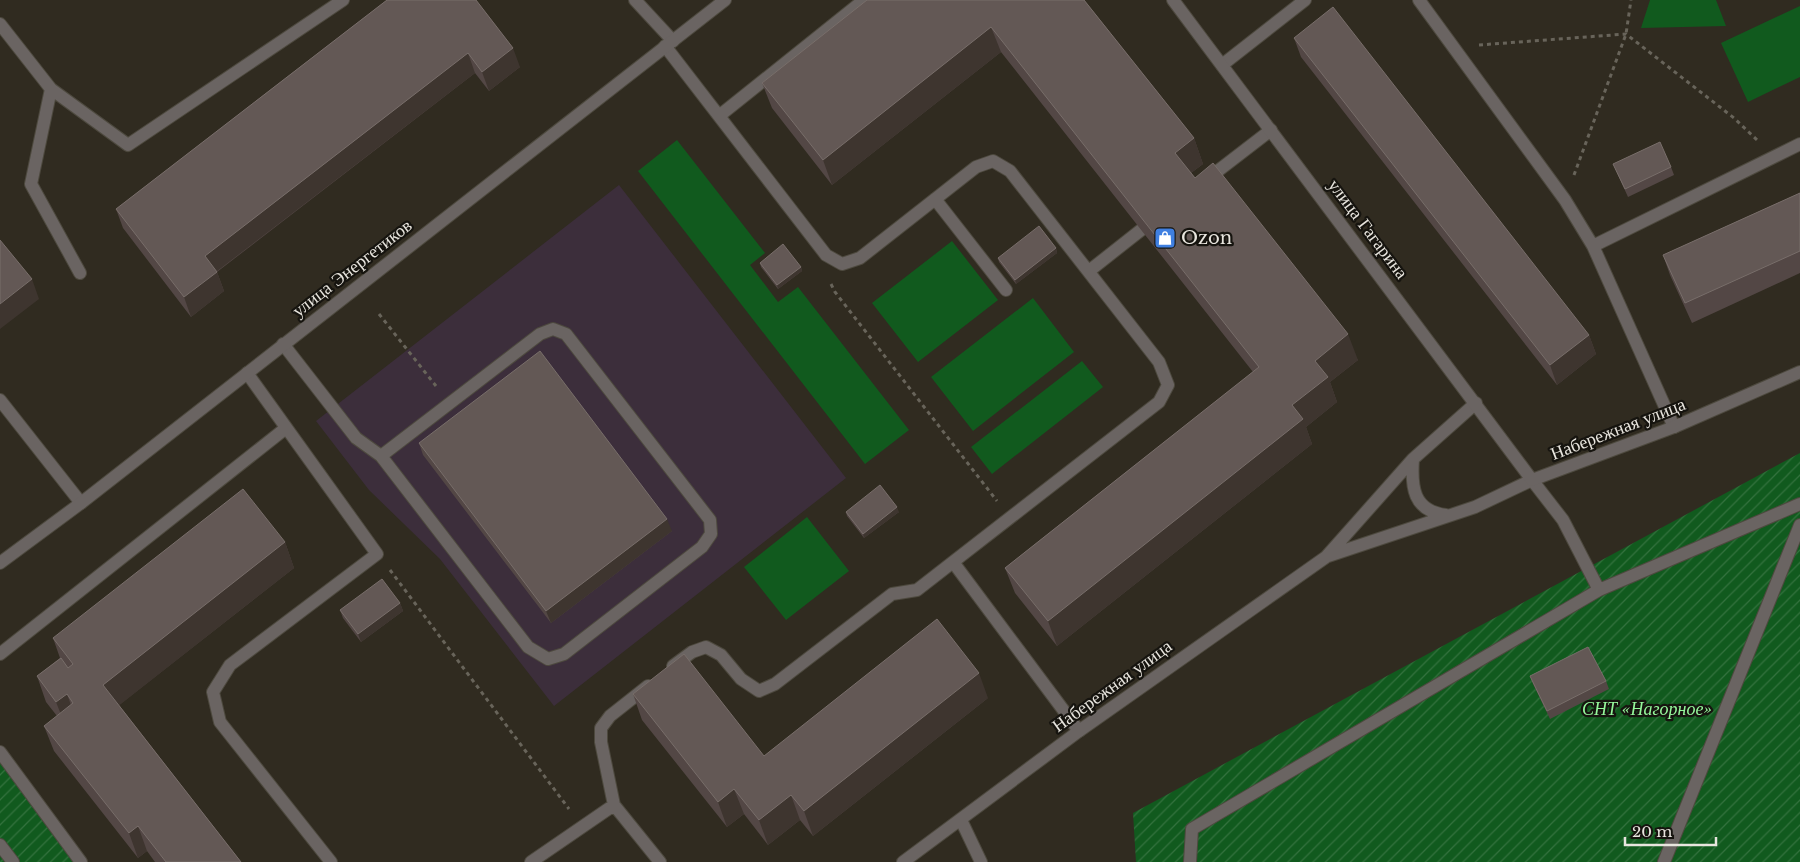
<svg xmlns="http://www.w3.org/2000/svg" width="1800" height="862" font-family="'Libre Baskerville',serif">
<defs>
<pattern id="garden-furrows" width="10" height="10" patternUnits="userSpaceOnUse" patternTransform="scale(1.25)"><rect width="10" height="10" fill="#115a1e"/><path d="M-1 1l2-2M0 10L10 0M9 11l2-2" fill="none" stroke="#34723e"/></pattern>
</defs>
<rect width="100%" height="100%" fill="#302b20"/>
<!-- education -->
<path fill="#3c2e3b" d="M619 185 846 478 554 706 440 559 369 490 316 421Z"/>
<!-- green -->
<path fill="#115a1e" d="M1650 0H1716L1726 26 1641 28Z
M1800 6V77L1748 102 1721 43Z
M677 140 765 253 750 265 778 302 798 287 909 430 865 464 638 171Z
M952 241 998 300 918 362 872 303Z
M1033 298 1074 352 973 431 931 377Z
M1082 361 1103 387 992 474 971 447Z
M807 517 849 571 786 620 744 567Z"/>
<!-- garden -->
<path fill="url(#garden-furrows)" d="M1800 453V862H1136L1133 813Z
M0 752 81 862H0Z"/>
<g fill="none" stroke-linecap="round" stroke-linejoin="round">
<!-- service casing -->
<g stroke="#4d493e" stroke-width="14">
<path id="service" d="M635 0 673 41
M1419 0 1565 200 1593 246 1800 144
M0 24 51 89 128 145 343 0
M665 46 826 255 842 264 860 258 976 167 993 161 1010 171 1159 362 1168 385 1159 402 953 562
M1222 65 1305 0
M51 89 31 184 80 273
M719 116 864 0
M1206 180 1271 130
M935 199 1006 290
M1593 246 1674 427
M1089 271 1141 230
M283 344 356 438 381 456 528 647 548 659 564 654 702 547 711 534 710 520 566 334 553 329 540 334 381 456
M247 373 377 554 230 665 213 692 220 722 331 862
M0 400 81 503
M0 654 286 428
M673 666 692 652 706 647 721 655 741 679 759 691 775 684 892 594 917 590 953 562 1079 731
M648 686 610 716 601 728V742L614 805 660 862
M0 752 81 862
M531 862 614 805"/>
</g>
<!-- minor casing -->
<g stroke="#4d493e" stroke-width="14">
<path id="minor" d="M1413 459C1411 487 1413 511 1446 515
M1328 556 1475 507 1532 480 1563 520 1599 590
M0 563 81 503 725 0
M961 820 981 862
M0 845 13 862
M903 862 1079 731 1326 557 1413 459 1476 403
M1190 862 1192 829 1599 590 1800 504
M1664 862 1800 525"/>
</g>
<!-- tertiary casing -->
<g stroke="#4d493e" stroke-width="14">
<path id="tertiary" d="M1173 0 1532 480 1674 427 1800 372"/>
</g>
<!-- path -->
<path stroke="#68645a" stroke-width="3" stroke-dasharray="4 4" stroke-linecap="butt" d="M1479 45 1626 34 1734 118 1757 140
M1574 175 1626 34 1631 0
M831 284 835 292 997 501
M379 314 436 386
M390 570 569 809"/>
<!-- service -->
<use href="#service" stroke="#6a6462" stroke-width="12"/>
<!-- minor -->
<use href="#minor" stroke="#6a6462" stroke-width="12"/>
<!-- tertiary -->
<use href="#tertiary" stroke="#6a6462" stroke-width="12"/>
</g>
<!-- wall -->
<path fill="#534745" d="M387 0 520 67 489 91 475 73 217 272 224 291 191 317 123 228 116 209Z
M1084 0 1194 138 1203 164 1191 173 1358 360 1330 382 1337 402 1306 427 1312 444 1057 646 1015 593 1005 568 1253 372 1001 52 832 185 772 108 762 83Z
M1294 38 1589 335 1596 354 1557 385 1301 57Z
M1613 164 1671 167 1674 175 1628 197Z
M1800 193V273L1692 323 1670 275 1663 255Z
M1056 248 1057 253 1016 284 999 262 998 258Z
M760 263 801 267 802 271 778 289 761 267Z
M419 443 672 531 551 623 423 455Z
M846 512H899L864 538 847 516Z
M285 542 294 568 119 705 241 862H155L147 851 138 858 54 751 44 726 57 716 46 702 37 676 60 658 53 638Z
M400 603 403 611 361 642 343 618 340 610Z
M1530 676 1606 681 1609 689 1550 719 1533 684Z
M633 694 764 756 988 698 813 836 800 820 768 845 744 814 727 827 642 720Z"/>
<!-- shaded-wall -->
<path fill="#3e352f" d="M991 27 1001 52 832 185 823 160Z
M513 48 520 67 489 91 482 72Z
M468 53 475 73 212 275 205 256Z
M1194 138 1203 164 1184 178 1175 153Z
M1056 248 1057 253 1016 284 1015 280Z
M801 267 802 271 778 289 777 285Z
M217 272 224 291 191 317 184 297Z
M32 279 39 299 0 329V304Z
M1348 334 1358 360 1330 382 1337 402 1306 427 1312 444 1057 646 1048 621 1292 405 1315 361Z
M1589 335 1596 354 1557 385 1550 365Z
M897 507 899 512 864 538 863 534Z
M667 519 672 531 551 623 546 611Z
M285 542 294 568 112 711 103 685Z
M400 603 403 611 361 642 358 634Z
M979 673 988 698 813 836 804 811Z
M67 694 76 719 66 727 56 702Z
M734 789 744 814 727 827 718 802Z
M791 795 800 820 768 845 759 820Z
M138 826 147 851 138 858 129 833Z"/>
<!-- building -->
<path fill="#635855" stroke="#786e6a" d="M387 0H476L513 48 482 72 468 53 205 256 217 272 184 297 116 209Z
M867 0H1084L1194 138 1175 153 1195 178 1213 163 1348 334 1315 361 1328 377 1292 405 1303 419 1048 621 1005 568 1259 367 991 27 823 160 762 83Z
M1333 7 1589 335 1550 365 1294 38Z
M1660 142 1671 167 1625 189 1613 164Z
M1800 193V251L1685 303 1663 255Z
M1039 226 1056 248 1015 280 998 258Z
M0 240 32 279 0 304Z
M783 244 801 267 777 285 760 263Z
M540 351 667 519 546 611 419 443Z
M880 485 897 507 863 534 846 512Z
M243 489 285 542 103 685 241 862H166L138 826 129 833 44 726 73 703 67 694 56 702 37 676 61 658 68 668 73 664 53 638Z
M382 579 400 603 358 634 340 610Z
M937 619 979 673 804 811 791 795 759 820 734 789 718 802 633 694 684 654 764 756Z
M1588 647 1606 681 1547 711 1530 676Z"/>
<!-- icons -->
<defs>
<g id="shop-square" transform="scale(1.125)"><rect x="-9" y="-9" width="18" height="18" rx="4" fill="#3f7fe0" stroke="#16140f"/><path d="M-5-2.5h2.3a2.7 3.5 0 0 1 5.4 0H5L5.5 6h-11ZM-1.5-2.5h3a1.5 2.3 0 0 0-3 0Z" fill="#fff"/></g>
</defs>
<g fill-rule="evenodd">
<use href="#shop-square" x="1165" y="238"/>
</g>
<g text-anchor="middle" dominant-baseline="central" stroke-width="4.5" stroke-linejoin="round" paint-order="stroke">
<!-- street labels -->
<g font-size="18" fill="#e8e5de" stroke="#16140f">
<text transform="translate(1368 229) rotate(53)">улица Гагарина</text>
<text transform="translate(352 268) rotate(-38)">улица Энергетиков</text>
<text transform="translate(1618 429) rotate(-21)">Набережная улица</text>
<text transform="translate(1112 686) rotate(-36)">Набережная улица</text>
</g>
<!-- poi labels -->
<g font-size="18" fill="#e8e5de" stroke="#16140f" text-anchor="start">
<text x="1181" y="238">Ozon</text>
</g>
<!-- park labels -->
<g font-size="18" font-style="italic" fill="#95f79b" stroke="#16140f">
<text x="1647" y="709">СНТ «Нагорное»</text>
</g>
</g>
<!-- scale -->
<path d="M1625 837v8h91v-8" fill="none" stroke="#e8e5de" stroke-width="2.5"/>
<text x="1632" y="837" font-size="15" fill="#e8e5de" stroke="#16140f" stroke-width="4" paint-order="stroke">20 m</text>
</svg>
